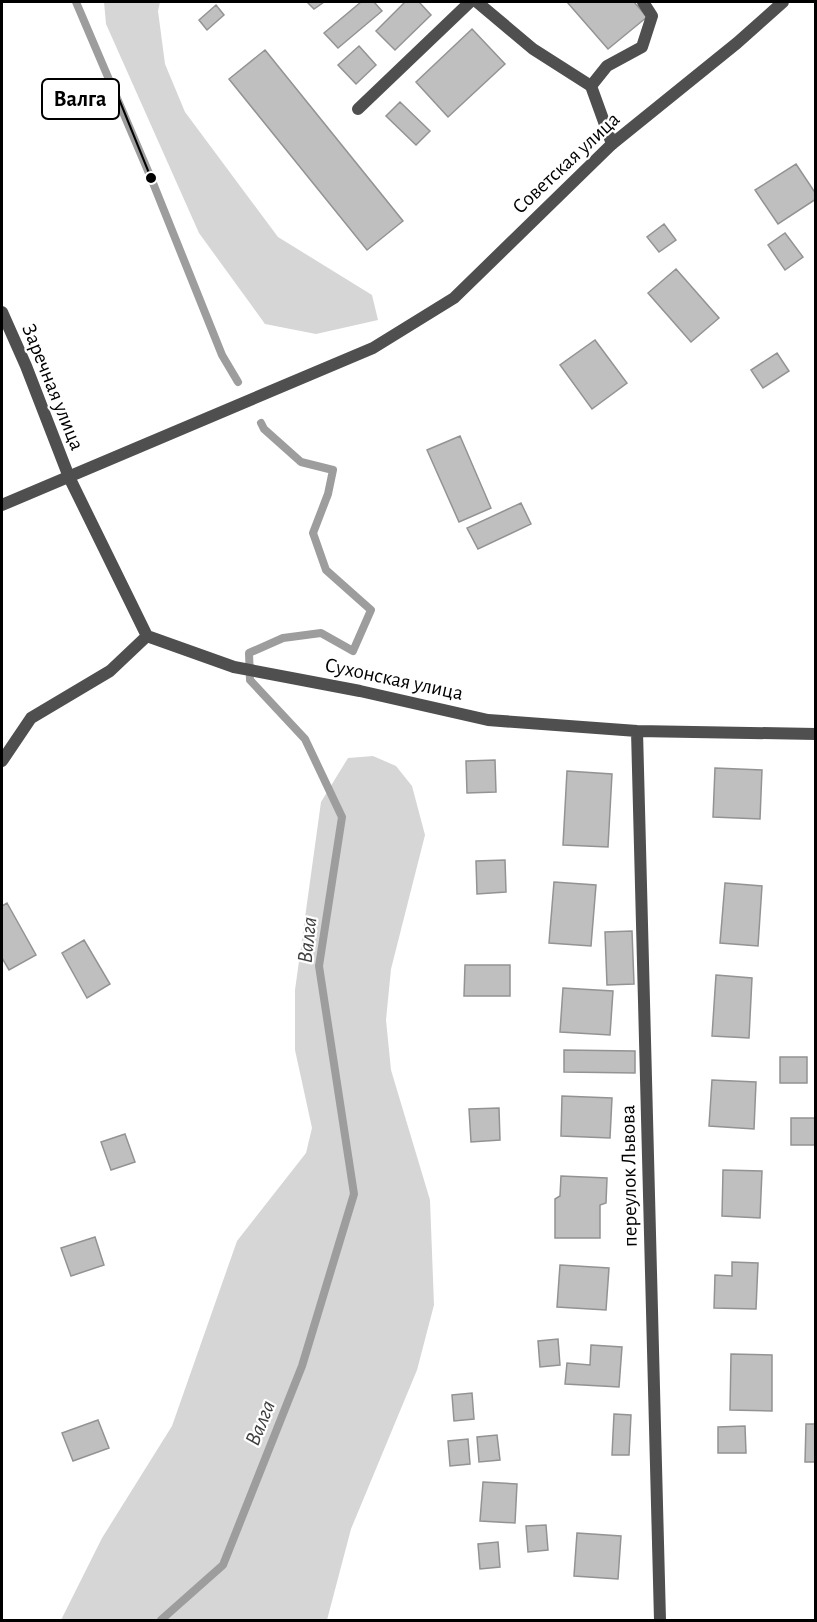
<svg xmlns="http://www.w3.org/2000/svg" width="817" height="1622" font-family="'Alegreya Sans',sans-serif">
<rect width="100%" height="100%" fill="#fff"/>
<!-- green -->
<path fill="#d6d6d6" d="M104 2H160L158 11 165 64 185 112 278 237 372 295 378 320 316 334 265 324 199 233 106 24Z
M373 756 396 766 412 786 425 835 391 969 386 1020 391 1070 430 1200 434 1305 417 1370 351 1529 327 1620H61L102 1538 172 1426 237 1241 306 1153 312 1128 295 1050V990L321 802 348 758Z"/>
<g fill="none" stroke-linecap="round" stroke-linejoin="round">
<!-- stream -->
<path stroke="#9d9d9d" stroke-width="8" d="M76 2 151 178 222 355 238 382
M161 1620 223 1565 302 1366 354 1194 319 966 342 817 305 739 250 680 249 653 283 638 321 633 353 651 371 610 326 570 313 533 328 494 333 470 301 462 264 429 261 423"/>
</g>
<!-- building -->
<path fill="#bfbfbf" stroke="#939393" stroke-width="1.5" d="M307 2H324L314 9Z
M361 2H374L382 11 338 48 324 33Z
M405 2H419L431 15 395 50 376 31Z
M567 2H634L647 17 608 49Z
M216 5 224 15 207 30 199 20Z
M472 29 505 64 448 117 416 82Z
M359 46 376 65 356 84 338 65Z
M265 50 403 221 367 250 229 79Z
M400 102 430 131 416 145 386 116Z
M796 164 816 194V199L778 224 755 190Z
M664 224 676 240 659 252 647 237Z
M785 233 803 257 785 270 768 245Z
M676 269 719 318 691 342 648 293Z
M595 340 627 383 592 409 560 365Z
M777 353 789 371 763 388 751 370Z
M460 436 491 508 459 522 427 450Z
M521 503 531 524 478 549 467 528Z
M495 760 496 792 467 793 466 761Z
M715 768 762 770 760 819 713 817Z
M567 771 612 774 608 847 563 845Z
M505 860 506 892 477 894 476 861Z
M554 882 596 885 591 946 549 943Z
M725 883 762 886 758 946 720 943Z
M7 903 36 955 9 970 2 958V906Z
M632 931 634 984 607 985 605 932Z
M84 940 110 984 87 998 62 953Z
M465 965H510V996H464Z
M716 975 752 978 749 1038 712 1036Z
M563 988 613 991 610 1035 560 1032Z
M564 1050 635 1051V1073L564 1072Z
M780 1057H807V1083H780Z
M712 1080 756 1082 754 1129 709 1126Z
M562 1096 612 1098 610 1138 561 1136Z
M499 1108 500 1140 471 1142 469 1109Z
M791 1118H816V1145H791Z
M125 1134 135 1162 111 1170 101 1142Z
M723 1170 762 1171 760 1218 722 1216Z
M561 1176 607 1178 606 1203 600 1205V1238H555V1199L560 1196Z
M95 1237 104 1265 71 1276 61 1248Z
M732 1262 758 1263 756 1309 714 1308 715 1275 732 1276Z
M560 1265 609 1268 606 1310 557 1307Z
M558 1339 560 1365 540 1367 538 1341Z
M591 1345 622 1347 619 1387 565 1384 567 1363 590 1365Z
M731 1354 772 1355V1411L730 1410Z
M472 1393 474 1419 454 1421 452 1395Z
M614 1414 631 1415 629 1455H612Z
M98 1420 109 1448 73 1461 62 1433Z
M806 1424H816V1462H805Z
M745 1426 746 1453H718V1427Z
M497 1435 500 1460 479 1462 477 1437Z
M468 1439 470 1464 450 1466 448 1441Z
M483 1482 517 1484 515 1523 480 1521Z
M546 1525 548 1550 528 1552 526 1526Z
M577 1533 621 1536 618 1579 574 1576Z
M498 1542 500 1567 480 1569 478 1544Z"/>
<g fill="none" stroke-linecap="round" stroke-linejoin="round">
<!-- service -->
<path stroke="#4f4f4f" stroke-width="12" d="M591 86 607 66 642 47 652 16 643 2
M358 109 470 2"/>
<!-- minor -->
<path stroke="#4f4f4f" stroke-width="12" d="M477 2 533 49 591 86 612 144
M2 312 26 366 69 477 147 636 234 667 360 691 488 720 637 731 816 734
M637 731 660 1620
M2 761 31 718 110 671 147 636"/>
<!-- tertiary -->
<path stroke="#4f4f4f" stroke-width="12" d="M2 505 373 348 454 298 612 144 737 43 783 2"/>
</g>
<g text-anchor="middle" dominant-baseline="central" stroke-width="4.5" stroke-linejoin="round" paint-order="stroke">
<!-- street labels -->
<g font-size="21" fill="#000" stroke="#fff">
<text transform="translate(566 163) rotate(-43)">Советская улица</text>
<text transform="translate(53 387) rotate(68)">Заречная улица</text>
<text transform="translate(394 679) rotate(12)">Сухонская улица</text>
<text transform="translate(629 1176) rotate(-91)">переулок Львова</text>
</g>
<!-- water labels -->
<g font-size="22" font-style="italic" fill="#3e3e3e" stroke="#fff">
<text transform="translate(307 940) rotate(-84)">Валга</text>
<text transform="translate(260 1423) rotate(-68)">Валга</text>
</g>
</g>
<!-- callouts -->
<path fill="none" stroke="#000" stroke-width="2" d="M151 178L119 99"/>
<circle fill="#000" stroke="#fff" stroke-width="2" cx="151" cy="178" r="6"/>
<rect fill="#fff" stroke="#000" stroke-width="2" x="42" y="79" width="77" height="40" rx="6"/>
<g font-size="22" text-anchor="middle" font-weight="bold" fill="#000">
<text x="80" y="106">Валга</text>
</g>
<!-- border -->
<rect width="817" height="1622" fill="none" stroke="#000000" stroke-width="6"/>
</svg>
